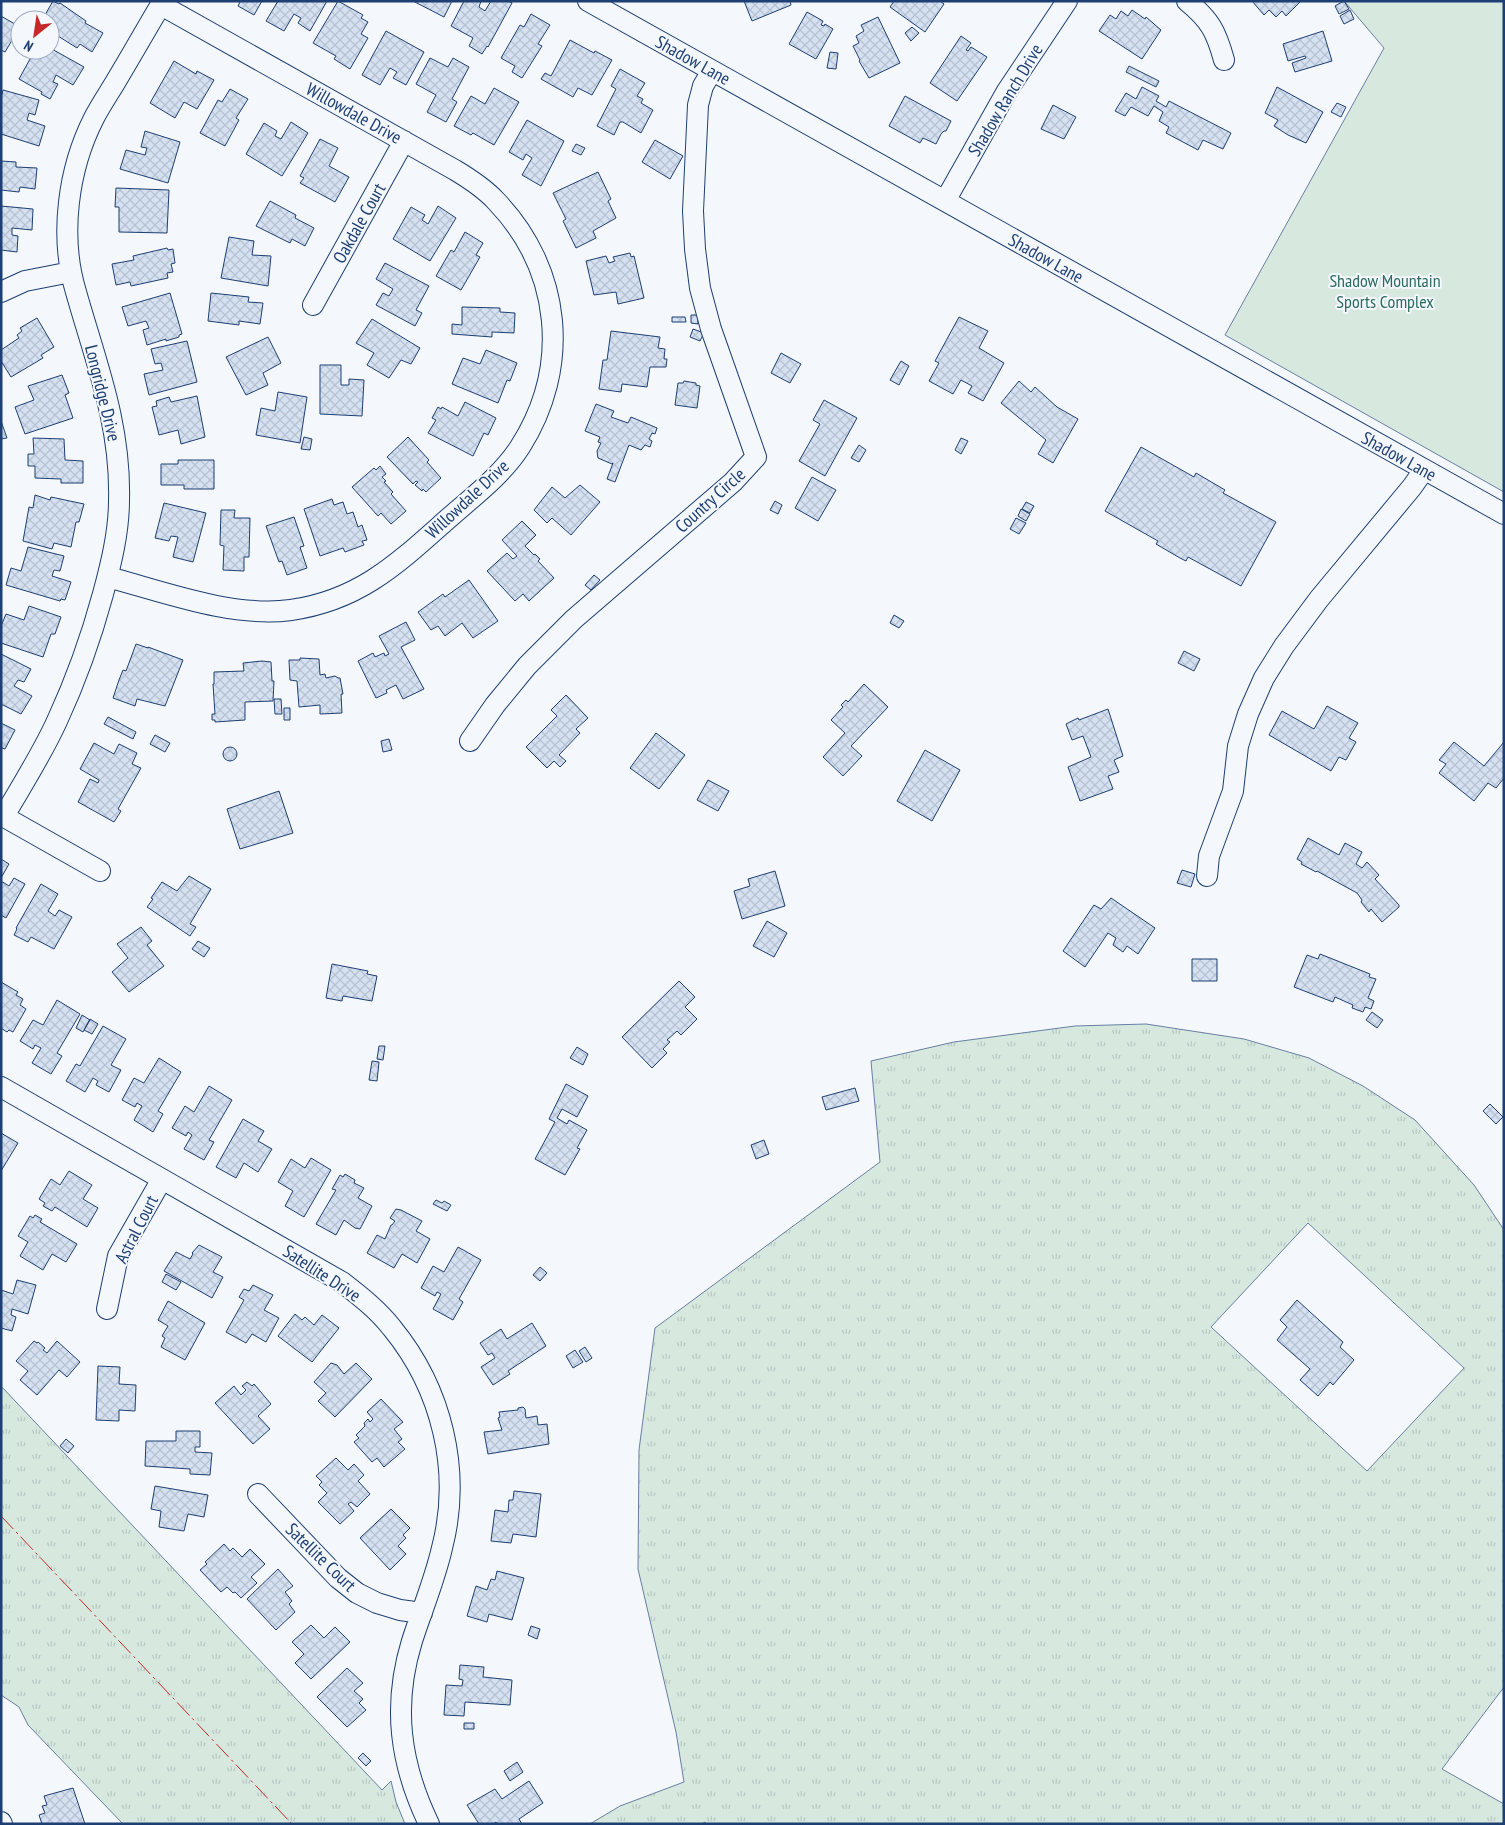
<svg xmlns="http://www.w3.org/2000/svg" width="1505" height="1825" font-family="'PT Sans Narrow',sans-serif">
<defs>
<pattern id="grass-tufts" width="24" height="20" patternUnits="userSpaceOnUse" patternTransform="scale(1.25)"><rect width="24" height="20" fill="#d7e8df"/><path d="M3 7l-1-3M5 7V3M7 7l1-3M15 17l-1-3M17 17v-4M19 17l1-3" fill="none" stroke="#b8c8c3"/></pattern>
<pattern id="building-cross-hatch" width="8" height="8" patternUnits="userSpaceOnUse" patternTransform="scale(1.25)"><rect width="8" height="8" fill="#d5e0f0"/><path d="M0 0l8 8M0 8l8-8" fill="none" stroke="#b6c1d1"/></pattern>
</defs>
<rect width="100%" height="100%" fill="#f4f7fb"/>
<!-- grass -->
<path fill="url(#grass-tufts)" stroke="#687fa3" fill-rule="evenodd" d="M1146 1024 1244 1039 1309 1058 1363 1086 1415 1120 1474 1185 1504 1230V1687L1442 1769 1504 1804V1824H707L705 1822 702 1824H590L620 1806 684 1782 676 1732 638 1569 639 1450 655 1328 880 1162 871 1061 954 1042 1075 1026ZM1308 1223 1464 1368 1367 1471 1211 1327Z
M1 1386 382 1790 391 1781 396 1802 405 1824H123L28 1725 19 1707 1 1695Z"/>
<!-- park -->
<path fill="#d7e8df" stroke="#687fa3" d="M1344 1H1504V492L1225 335 1384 48Z"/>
<!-- building -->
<path fill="url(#building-cross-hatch)" stroke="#1d3f73" d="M53 1 59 4 60 3 86 21 85 23 103 33 92 52 80 44 77 48 50 31 51 19 45 15Z
M238 1H262L254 15 238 6 240 2Z
M278 1H327L310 31 298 23 301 18 294 14 284 31 266 21Z
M338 1 363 15 361 18 368 22 361 34 368 38 350 69 334 59 336 56 313 43Z
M413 1H452L444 17Z
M464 1H481L479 7 485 11 491 1H508L512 3 488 47 487 46 482 54 469 46 473 38 451 26Z
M744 1H790L791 5 752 21Z
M894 1H940L944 4 925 32 890 7Z
M1252 1H1301L1286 16 1282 11 1276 17 1269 10 1264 15Z
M1344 1 1349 9 1339 14 1335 6Z
M1132 10 1145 19 1146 17 1161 30 1142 59 1099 31 1110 15 1116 19 1121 11 1128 16Z
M1350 10 1354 19 1344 24 1340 16Z
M807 12 823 21 821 25 824 26 825 24 833 29 816 59 789 44Z
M531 14 550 25 538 44 542 46 522 78 512 72 515 66 501 58 520 25 524 27Z
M1 16 20 27 5 52 1 50Z
M878 17 900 63 869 78 859 61 860 60 853 46 859 43 856 36 864 31 861 25Z
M912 27 919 33 911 41 905 33Z
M386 31 424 52 406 85 393 78 397 72 390 68 380 85 362 75Z
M1323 31 1332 61 1295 72 1292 63 1306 58 1305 56 1288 61 1283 44Z
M961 36 971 43 966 50 968 51 971 47 987 57 957 101 930 83Z
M570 40 594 53 595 51 612 60 592 95 578 88 573 97 541 79 545 73 551 76Z
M50 48 84 67 73 85 56 75 53 82 58 84 50 99 41 94 42 92 19 79 35 50H50Z
M830 52 838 53 836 69 827 68Z
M430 58 448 67 453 58 469 67 452 99 457 102 446 122 427 112 436 95 416 84Z
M174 61 196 74 197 71 214 80 197 109 184 102 175 118 150 103Z
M1129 66 1159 81 1156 87 1126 72Z
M620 69 645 83 637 96 643 99 641 103 653 110 641 133 623 122H620L614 135 597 126 616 89 611 86Z
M1142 87 1159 96 1156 101 1166 107 1169 101 1231 133 1223 149 1203 140 1198 150 1166 133 1169 127 1159 121 1163 112 1154 106 1148 116 1131 107 1125 116 1115 111 1126 93 1136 99Z
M1277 87 1323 112 1306 143 1288 135 1274 126 1278 120 1265 113Z
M494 88 519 102 494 145 473 133 471 135 454 126 471 96 485 104Z
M230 89 248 99 236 118 239 120 225 146 200 133 218 100 222 102Z
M3 90 39 100 35 115 29 113 27 120 45 126 39 146 1 134V98Z
M905 96 951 121 946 131H944L941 134 936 144 923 138 920 143 889 126Z
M1337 103 1346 107 1341 117 1331 112Z
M1053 105 1076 117 1064 139 1041 129Z
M527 120 564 141 541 186 522 175 532 158 526 154 523 160 509 152Z
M291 122 308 133 282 176 246 154 264 123 277 131 275 136 281 139Z
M145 131 180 142 168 183 120 169 126 150 145 155 147 148 141 147Z
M320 139 338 148 329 166 349 177 335 202 300 183 304 178 300 176Z
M655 140 683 156 670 179 642 162Z
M576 144 585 148 581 155 572 151Z
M1 161 16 162V167L37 168 35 189 20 187 19 192 1 190Z
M598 172 611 199 608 201 616 218 593 231 596 238 576 248 563 221 566 219 553 193Z
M116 188 169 190 167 233 119 232V207H115Z
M270 201 296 215 295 218 314 228 305 246 292 239 290 243 256 226Z
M1 206 33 209 32 230 12 228V235L18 236 17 252 1 250Z
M438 206 456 218 430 261 393 239 411 207 425 215 422 220 428 224Z
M465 232 483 243 476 255 480 257 461 290 436 276 451 250 454 252Z
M229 237 254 241 252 255 271 256 268 286 221 278Z
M167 248 168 250 173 249 175 263 171 264 173 272 167 273 168 278 131 286 130 282 116 285 112 264 134 260 133 256Z
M630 253 631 257 634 256 644 298 618 304 616 292 594 295 586 261 606 256 609 263 615 261 613 257Z
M385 263 429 286 416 310 422 313 415 326 376 305 383 293 389 296 393 289 376 279Z
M170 293 182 334 179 335V337L166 341V339L147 345 143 330 149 328 146 321 128 326 122 307Z
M211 293 249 297 248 302 263 303 260 324 239 321V325L208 321Z
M462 307 500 308V312L515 313 514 333 492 332V337L452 334V324L462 325Z
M691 315H698V324L691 323Z
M672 317H685L686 322H672Z
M959 317 988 331 979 348 1004 363 983 401 968 393 972 386 961 380 953 394 929 381 939 363 935 361Z
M37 318 54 347 41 355 43 358 11 377 1 361V350L19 338 17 335 22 331 20 328Z
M372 319 420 348 411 364 401 360 389 378 367 365 374 353 356 343Z
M693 329 704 333 700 341 690 337Z
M611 331 660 337 658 348 665 349 664 359H667L666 367H650L647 387 622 384 621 392 599 389 603 360H607Z
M268 337 281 363 263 373 268 385 246 395 226 357Z
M187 341 197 382 149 395 144 374 163 370 161 363 155 364 151 349Z
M486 350 517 363 510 381 507 380 498 403 452 384 463 358 480 364Z
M781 353 801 364 790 383 771 373Z
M901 361 909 366 899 385 890 380Z
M320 365H341V385H349V379L364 380 362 416 320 414Z
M62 375 69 393 65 395 73 418 25 434 15 407 34 400 28 386Z
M684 381 696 383V385L700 386 697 408 675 405 678 383H683Z
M1019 381 1031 392 1035 387 1057 407 1078 419 1053 463 1038 454 1046 440 1001 403Z
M278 392 307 397 300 443 256 435 261 408 275 411Z
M197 396 205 437 181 444 178 430 159 435 152 407 157 406 156 401 169 397 171 402Z
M824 400 857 418 825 476 799 461 820 424 813 420Z
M465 402 496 418 488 435 484 433 473 456 428 433 436 420 432 418 438 407 441 409 442 407 458 416Z
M596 404 614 411 611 417 628 423 631 417 657 428 655 434 652 433 649 439 652 441 650 447 645 445 641 450 629 445 615 482 607 479 613 463 612 464 598 458 597 451 601 443 598 442 600 437 585 431Z
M1 421 7 438 1 439Z
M304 437 312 439 310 450 301 449Z
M408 437 429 460 427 462 441 478 426 492 423 489 422 491 415 485 418 482 416 481 413 484 387 457Z
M33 438 64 439 65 460 83 461V483H61V479L35 478V466H28V454H34Z
M961 438 968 441 961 454 955 450Z
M859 445 866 450 859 462 851 458Z
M1141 447 1194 477 1196 473 1225 490 1223 493 1276 522 1241 586 1188 557 1186 561 1180 558 1156 544 1158 541 1105 511Z
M178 460H214V489H184V485H161V464H178Z
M380 466 386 474 382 477 386 481 384 482 393 492 391 494 406 511 391 524 381 513 378 516 352 487 374 468 376 470Z
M812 477 836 490 818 521 795 508Z
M580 485 600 502 571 535 552 518 547 523 534 510 552 487 565 498Z
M35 495 50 500 51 497 84 504 79 522H76L71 547 54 543 52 549 23 541 29 507 33 508Z
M332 499 334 505 343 502 347 514 353 512 358 527 362 525 367 540 362 541 364 545 345 552 343 548 320 556 304 509Z
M775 501 782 505 778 514 770 510Z
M1026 502 1034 506 1030 513 1022 509Z
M164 503 206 513 193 562 173 557 178 537 171 536 169 541 155 538Z
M1021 509 1030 514 1026 521 1018 516Z
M221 510H235L234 518H250L249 557H244V571L223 570 224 546 220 545Z
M294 517 304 546 300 547 307 568 287 575 282 561 279 562 266 526Z
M1016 518 1026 523 1019 534 1010 529Z
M522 521 536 535 525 546 534 555 535 554 540 559 538 561 554 578 529 601 523 594 515 601 487 571 507 553 513 559 517 556 502 540Z
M28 547 64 556 60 571 54 570 52 576 71 582 65 600 61 599 60 601 6 585 11 568 21 571Z
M594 575 600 580 591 590 585 585Z
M469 580 498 621 473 638 462 623 445 636 438 626 431 630 418 612 443 594 445 597Z
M29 606 61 617 55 634H51L43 657 1 643V626L6 614 24 620Z
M894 615 904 621 899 628 890 623Z
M406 622 415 640 401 647 424 689 403 699 396 685 386 690 387 693 376 698 358 661 373 653 375 657 384 653 385 656 389 654 379 636Z
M136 644 148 648V647L183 660 165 706 137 699 135 706 113 698 119 680 123 670 126 671Z
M1184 651 1200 659 1194 671 1178 663Z
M1 654 31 669 24 682 18 680 14 686 32 696 21 714 1 704Z
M300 658 319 659 320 675 325 674 326 678 335 676 338 678H340L343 694H341L342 713 320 714V705L299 707 297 681 290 680 289 660H300Z
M262 661 271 662 272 681H274L273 701 245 702V720L215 722V720H212V714H215L213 684H214V672L244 671 243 663Z
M864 684 888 707 851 746 862 756 843 776 823 757 845 733 831 720 843 707 841 705 846 700 848 702Z
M566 695 588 718 576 729 580 733 559 755 566 761 560 767 554 761 547 768 526 747 557 716 551 710Z
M274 699H281L282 714H275Z
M1327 706 1358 723 1349 738 1356 742 1346 760 1339 757 1331 771 1269 735 1282 711 1314 729Z
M284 708H290V720H284Z
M1108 709 1123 756 1114 760 1119 772 1108 776 1113 789 1080 801 1068 767 1091 757 1083 736 1072 740 1066 724 1078 718 1079 720Z
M108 717 136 732 133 739 104 724Z
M1 723 15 730 5 749 2 748 1 750Z
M656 733 685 755 659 789 630 768Z
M155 735 170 743 165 752 150 744Z
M389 739 392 750 383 752 381 741Z
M1454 742 1484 766 1504 742V778L1496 788 1488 783 1474 801 1439 773 1446 764 1439 760Z
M94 743 114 754 119 744 137 753 132 764 141 768 118 809 121 811 114 822 78 802 90 779 98 783 99 780 80 769Z
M223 754a7 7 0 1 1 14 0a7 7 0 1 1-14 0Z
M925 750 960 770 932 821 897 801Z
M708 780 729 791 718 811 697 800Z
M279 791 293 833 240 849 227 809Z
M1308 838 1339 855 1345 843 1362 852 1356 864 1362 868 1367 862 1379 875 1375 879 1399 905V907L1382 922 1371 909 1369 912 1361 902 1362 900 1357 893 1317 871 1316 872 1301 864 1302 862 1297 859Z
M1 859 9 864 1 878Z
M1182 870 1195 874 1191 887 1177 883Z
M775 871 785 906 742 919 734 891 750 886 748 879Z
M189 876 211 889 190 924 196 927 190 936 147 907 153 899 151 898 162 882 177 891Z
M14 878 25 884 6 918 1 915V881L9 886Z
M41 884 58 894 48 911 55 916 59 910 72 917 54 949 31 937 28 942 14 935 17 929 16 928Z
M1111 898 1155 928 1138 954 1127 946 1123 952 1113 945 1116 938 1108 933 1085 967 1063 951 1094 905 1101 909Z
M767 921 787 933 774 957 753 946Z
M141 927 152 941 147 945 164 966 129 992 112 972 128 958 117 944Z
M198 941 210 948 204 957 192 949Z
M1320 954 1370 974 1369 977 1376 979 1368 998 1374 1001 1371 1009 1365 1007 1363 1012 1352 1008 1353 1005 1335 997 1333 1002 1294 987 1307 955 1318 959Z
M1192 959H1217V981H1192Z
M332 964 368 971 367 974 377 976 372 1001 343 996 342 1001 326 998Z
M679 981 695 997 685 1007 697 1019 681 1035 677 1031 667 1040 670 1042 663 1049 667 1053 652 1068 622 1037Z
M1 982 18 992 16 995 23 999 20 1005 26 1009 13 1032 9 1030 7 1032 1 1028Z
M57 1000 80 1014 57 1053 62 1056 51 1074 32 1063 41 1048 35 1045 33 1049 20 1041 33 1020 43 1025Z
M1372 1012 1383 1020 1377 1028 1366 1020Z
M82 1015 90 1020 83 1032 76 1028Z
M90 1019 98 1024 92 1034 84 1030Z
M103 1026 126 1039 111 1065 121 1070 109 1092 96 1085 98 1081 93 1078 85 1092 66 1081 76 1064 80 1066Z
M379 1046H385L383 1060 377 1059Z
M577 1047 588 1054 583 1065 570 1058Z
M159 1058 181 1072 158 1111 163 1114 153 1132 134 1120 142 1106 137 1103 135 1107 122 1100 134 1078 144 1083Z
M372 1061 379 1062 377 1081 369 1080Z
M566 1084 588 1096 577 1117 562 1109 557 1118 567 1124 569 1120 587 1130 577 1148 580 1149 565 1175 535 1159 555 1122 549 1119Z
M209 1086 232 1100 209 1140 214 1142 204 1160 184 1149 192 1135 188 1132 186 1136 172 1128 185 1106 194 1112Z
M855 1088 859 1101 826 1110 822 1097Z
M1490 1104 1503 1117 1496 1124 1483 1111Z
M243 1119 264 1131 258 1141 272 1149 258 1172 244 1163 236 1178 216 1167Z
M1 1133 18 1143 1 1171Z
M764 1140 769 1154 756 1159 751 1145Z
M311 1158 331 1170 304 1217 285 1206 293 1191 278 1182 291 1159 305 1168Z
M69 1171 92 1185 83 1199 98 1208 87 1227 55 1207 52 1211 43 1206 45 1203 39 1199 51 1179 60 1185Z
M345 1174 355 1180 354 1183 364 1188 358 1198 372 1206 360 1229 355 1228 344 1220 336 1235 316 1224 336 1190 332 1189 340 1175 343 1177Z
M436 1200 442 1203 444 1201 451 1205 447 1211 433 1204Z
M396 1209 401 1210 422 1221 416 1231 430 1239 417 1263 402 1254 394 1268 367 1253 377 1235 385 1239 391 1225H392L395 1221 390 1218Z
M35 1215 42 1219 40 1222 77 1244 66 1262 52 1254 43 1270 20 1256 28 1242 18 1236 30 1216 33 1218Z
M199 1245 222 1257 213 1272 223 1277 212 1298 164 1271 176 1252 190 1259 193 1254 192 1253Z
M458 1247 481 1260 459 1299 463 1302 453 1320 433 1309 441 1294 437 1292 435 1296 421 1288 433 1266 444 1272Z
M540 1267 547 1273 540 1281 533 1275Z
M166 1274 181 1282 176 1290 162 1282Z
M17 1280 36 1285 28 1314 12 1309 11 1315 16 1317 12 1331 1 1328V1290L13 1294Z
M253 1285 273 1295 264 1310 279 1318 266 1342 252 1334 246 1343 226 1332 244 1300 239 1297 244 1289 249 1291Z
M1297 1300 1343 1342 1340 1347 1354 1360 1333 1385 1330 1382 1318 1396 1300 1380 1310 1369 1277 1340 1287 1327 1280 1320Z
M168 1301 205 1323 185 1360 161 1347 165 1338 162 1336 168 1326 158 1320Z
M295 1314 302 1320 305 1317 314 1325 322 1315 339 1328 312 1362 278 1336Z
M532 1323 546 1346 508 1371 510 1374 493 1385 481 1367 495 1358 492 1353 488 1355 480 1343 501 1329 507 1339Z
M34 1341 37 1343 38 1342 45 1348 43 1350 47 1353 57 1341 80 1362 67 1377 59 1370 37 1395 20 1380 28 1371 16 1361Z
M585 1347 592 1358 586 1362 579 1351Z
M575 1350 583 1362 573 1368 566 1356Z
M331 1363 337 1365 344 1374 356 1363 372 1379 335 1417 318 1401 326 1393 314 1382Z
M98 1366 120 1367 119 1384 136 1385 135 1411 119 1410V1421L96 1420Z
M247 1382 252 1386 254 1384 271 1404 258 1416 270 1429 253 1444 215 1403 234 1386 241 1395 246 1390 242 1386Z
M381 1399 403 1422 394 1429 402 1439 398 1442 405 1449 384 1467 377 1458 372 1462 354 1442 359 1438 356 1435 365 1426 364 1423 368 1419 370 1422 373 1419 367 1412Z
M523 1407 525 1409 526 1418 537 1416 538 1425 547 1424 549 1444 488 1454 484 1432 502 1430 498 1418 500 1417 499 1412 518 1410V1408Z
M176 1431H200V1447H195V1452L212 1453 210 1475 190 1474V1469L145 1466 146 1441H176Z
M66 1439 74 1446 68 1453 60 1446Z
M336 1458 348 1470 354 1464 364 1475 358 1481 370 1494 357 1507 351 1502 348 1504 354 1511 340 1524 318 1502 327 1493 319 1485 322 1482 316 1476Z
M155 1486 208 1495 204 1517 188 1514 184 1531 159 1527 161 1511 151 1509Z
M514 1491 541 1494 536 1537 513 1534 511 1543 491 1541 495 1510 508 1512 509 1500H513Z
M391 1509 410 1528 403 1535 406 1538 398 1546 406 1554 390 1570 360 1538Z
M224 1544 230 1551 233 1548 242 1557 250 1549 265 1564 251 1577 257 1583 241 1598 235 1592 233 1593 227 1587 221 1592 200 1570 207 1564 205 1562Z
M278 1569 293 1586 285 1592 292 1601 289 1604 295 1612 276 1630 247 1599Z
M497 1571 524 1578 512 1620 489 1614 487 1622 467 1616 476 1586 487 1590 491 1579 495 1580Z
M311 1625 324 1638 335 1627 350 1642 311 1679 295 1663 304 1654 292 1642Z
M531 1626 540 1629 537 1639 528 1635Z
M460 1665 484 1667 483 1677 512 1680 510 1705 465 1702 464 1716 444 1715 446 1685 462 1686 463 1680 459 1679Z
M347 1668 363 1683 354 1691 363 1699 359 1703 366 1710 347 1727 317 1697Z
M464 1723H474V1729H464Z
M363 1753 371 1761 366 1766 358 1758Z
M517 1762 523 1772 510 1781 504 1771Z
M529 1781 543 1803 519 1819 522 1824H497L496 1822 493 1824H479L467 1805 495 1789 502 1799Z
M73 1788 85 1824H42L39 1815 45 1813 42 1806 47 1805 44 1796Z"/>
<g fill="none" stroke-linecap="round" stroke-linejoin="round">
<!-- minor casing -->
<g stroke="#1d3f73" stroke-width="22">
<path id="minor" d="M588 1 1504 514
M1187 1C1210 20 1216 31 1224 60
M945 201 1007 91 1067 1
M1 292 25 281 71 272
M313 305 404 141
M108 577C164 592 233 618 291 610 356 601 394 567 441 525 467 501 500 478 520 447 571 367 562 270 496 201 485 189 470 179 455 170L161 5
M470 741 495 705 527 666 574 619 733 482 756 457 711 329 700 288 695 249 693 211 698 105 703 86 712 71
M1 815 100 871
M4 816C22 785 42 754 57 721 76 680 91 638 103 594 111 564 119 532 119 500 121 424 96 363 76 292 59 236 68 169 94 118 102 103 111 90 119 76 134 51 148 26 163 1
M1207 876 1209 856 1233 791 1238 746 1248 714 1264 678 1284 646 1319 599 1412 487 1424 470
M1 1087 342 1282C360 1296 378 1310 392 1328 442 1389 462 1471 442 1548 435 1579 422 1610 412 1641 392 1706 400 1764 429 1824
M107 1309 118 1256 162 1179
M258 1494 338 1578 357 1593 377 1603 400 1610 422 1613
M1 1822 2 1824"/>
</g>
<!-- minor -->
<use href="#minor" stroke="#f4f7fb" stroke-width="20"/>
<!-- power -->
<path stroke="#c62828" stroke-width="1" stroke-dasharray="18 4 2.5 4" stroke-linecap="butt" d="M1 1516 292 1824"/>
</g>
<g text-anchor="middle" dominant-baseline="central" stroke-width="4" stroke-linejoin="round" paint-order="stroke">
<!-- street labels -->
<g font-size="18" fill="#1d3f73" stroke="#f4f7fb">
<text transform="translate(693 60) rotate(29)">Shadow Lane</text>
<text transform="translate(1005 100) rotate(-59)">Shadow Ranch Drive</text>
<text transform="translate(354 113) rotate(29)">Willowdale Drive</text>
<text transform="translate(359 223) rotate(-61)">Oakdale Court</text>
<text transform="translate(1046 258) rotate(29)">Shadow Lane</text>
<text transform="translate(103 393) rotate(76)">Longridge Drive</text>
<text transform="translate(1399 456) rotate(29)">Shadow Lane</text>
<text transform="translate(467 499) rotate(-43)">Willowdale Drive</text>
<text transform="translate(710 500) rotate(-42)">Country Circle</text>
<text transform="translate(136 1229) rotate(-63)">Astral Court</text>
<text transform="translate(322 1273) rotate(33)">Satellite Drive</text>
<text transform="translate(321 1557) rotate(44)">Satellite Court</text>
</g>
<!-- park labels -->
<g font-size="18" fill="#2c6c60" stroke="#f4f7fb">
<text x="1385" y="280">Shadow Mountain<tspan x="1385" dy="21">Sports Complex</tspan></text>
</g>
</g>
<!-- border -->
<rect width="1505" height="1825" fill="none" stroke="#1d3f73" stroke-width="5"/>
<!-- north arrow -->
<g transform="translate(35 35) rotate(210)"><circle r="24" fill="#f4f7fb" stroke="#9eadc5"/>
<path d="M0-4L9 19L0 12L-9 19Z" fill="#c62828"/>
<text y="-8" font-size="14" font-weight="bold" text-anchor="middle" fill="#1d3f73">N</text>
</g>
</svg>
